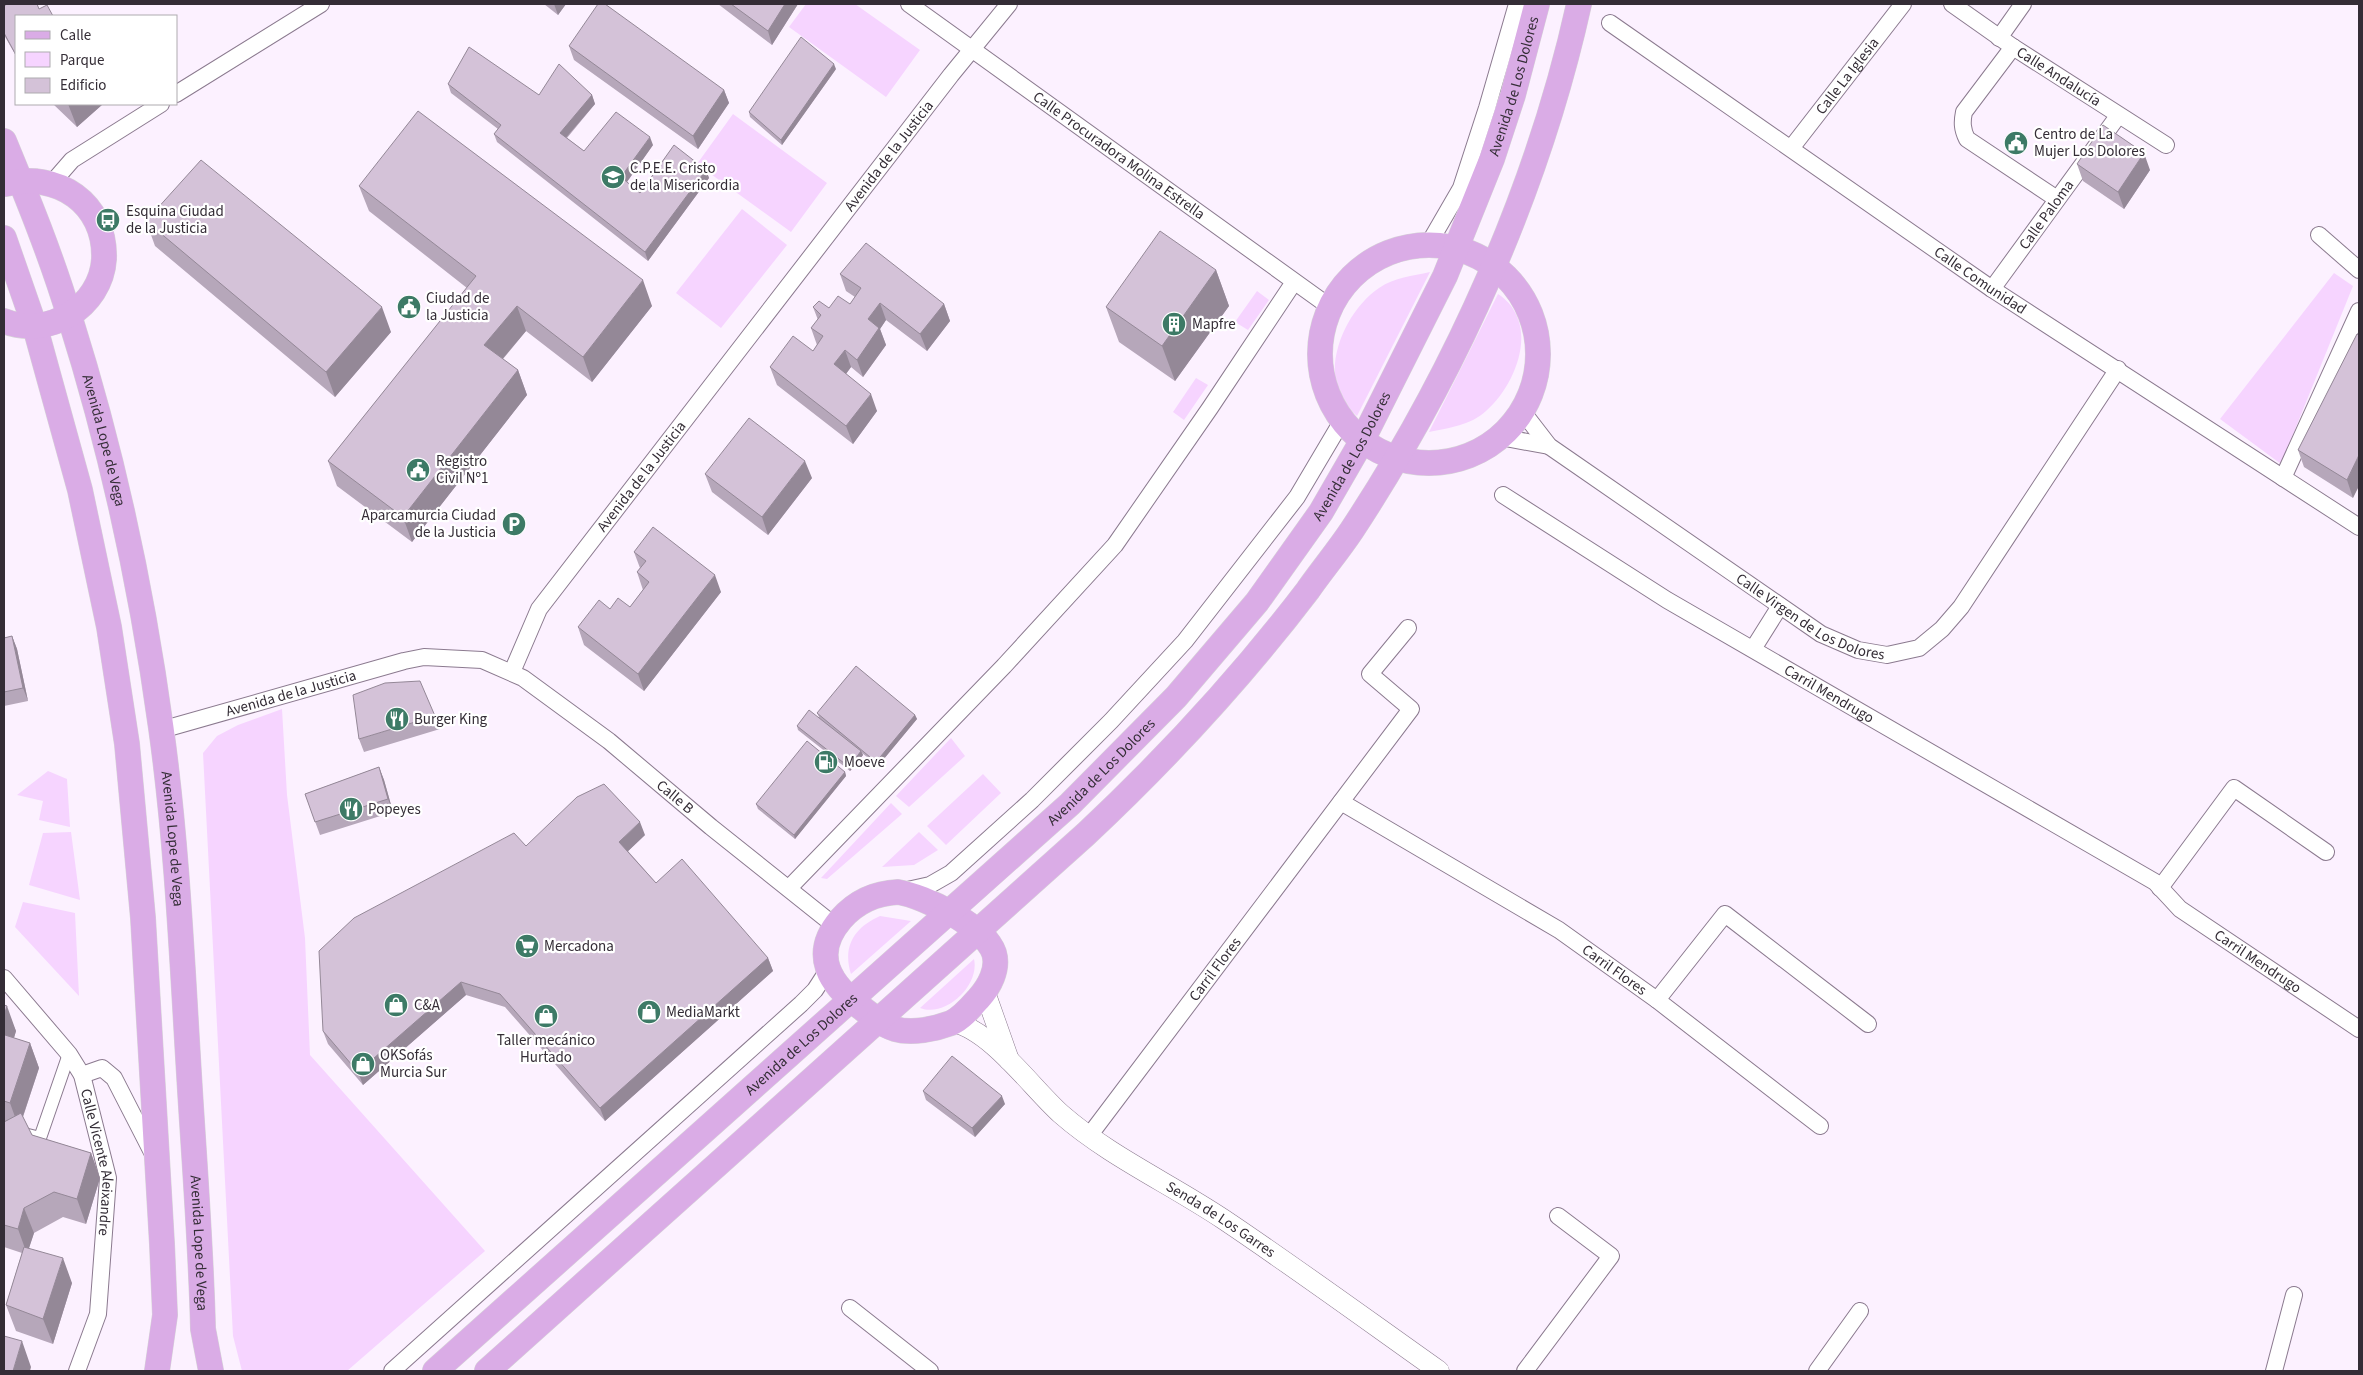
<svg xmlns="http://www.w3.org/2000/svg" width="2363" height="1375" font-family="'Source Sans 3',sans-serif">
<rect width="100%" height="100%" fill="#fcf1ff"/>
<!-- green -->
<path fill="#f6d4ff" d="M806 4H855L920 50 886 97 789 27Z
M733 114 827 183 791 232 697 164Z
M742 209 787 245 721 328 676 293Z
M1430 272 1357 416C1313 383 1342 313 1379 288 1395 277 1412 276 1430 272Z
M2334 273 2353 286 2281 464 2220 419Z
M1257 291 1269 300 1248 330 1235 322Z
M1498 294C1541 322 1517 384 1486 411 1471 425 1449 428 1429 432Z
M1196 378 1208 385 1184 420 1173 412Z
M282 709 287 795 305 938 310 1055 485 1251 347 1371H242L233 1336 203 753 217 736 238 725Z
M951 738 965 756 909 807 896 796Z
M48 771 67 779 70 827 39 820 43 801 17 795Z
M983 774 1001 793 946 845 927 826Z
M891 803 902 814 827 879 821 878Z
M71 832 80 900 29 885 43 833Z
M919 832 938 850 914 865 882 867Z
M23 902 75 913 79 996 15 927Z
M880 916 911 921 851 974C842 946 855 927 880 916Z
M974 959C980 985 946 1018 920 1008Z"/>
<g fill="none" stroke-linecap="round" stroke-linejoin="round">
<!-- pedestrian casing -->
<g stroke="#8b7a8f" stroke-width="14">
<path id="pedestrian" d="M4 1129 40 1138 69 1054"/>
</g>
<!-- minor casing -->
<g stroke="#8b7a8f" stroke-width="18">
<g id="minor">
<path id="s1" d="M909 4 1330 307"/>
<path id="s2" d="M1952 4 2013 47 2166 145"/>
<path id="s3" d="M1610 23 1992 289 2359 527"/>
<path d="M1999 38 2023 4"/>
<path d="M2013 47 1964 112C1962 122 1962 129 1967 139L2057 199"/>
<path d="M176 94 321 4"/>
<path id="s4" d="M1792 147 1903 4"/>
<path d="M52 183 72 160 161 104"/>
<path d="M2319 235 2359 270"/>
<path d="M1428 245 1461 188 1487 108 1517 4"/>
<path id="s5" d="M1992 289 2118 116"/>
<path id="s6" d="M1522 411 1549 446 1821 634 1858 650 1887 655 1919 648 1942 629 1961 607 2118 369"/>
<path d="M1500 437 1549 446"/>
<path d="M2283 478 2359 311"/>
<path id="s7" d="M1503 495 1667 600 2155 882 2180 909 2359 1029"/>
<path d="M1753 649 1780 606"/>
<path id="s8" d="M512 672 539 609 951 75 1009 4"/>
<path id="s9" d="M161 730 404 661 424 657 482 660 523 678 609 741 711 827 835 926"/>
<path id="s10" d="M1341 802 1559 930 1657 1000 1820 1126"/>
<path d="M789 888 1004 666 1115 545 1210 408 1294 282"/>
<path d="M2160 888 2234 788 2326 852"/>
<path d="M903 891 930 885 951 873 1032 800 1111 721 1185 641 1297 497 1342 421"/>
<path id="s11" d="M4 978 69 1054 82 1075 108 1178 98 1314 77 1371"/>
<path d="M1657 1000 1725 914 1868 1024"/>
<path d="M82 1075 102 1068 114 1078 154 1156"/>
<path id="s12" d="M1089 1136 1411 709 1370 674 1408 628"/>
<path d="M850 1308 930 1371"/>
<path d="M392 1371 801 1004 815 990 828 970"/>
<path d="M1525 1371 1611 1256 1558 1216"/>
<path d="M1817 1371 1860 1311"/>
<path d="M2274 1371 2294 1295"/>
</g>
</g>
<!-- tertiary casing -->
<g stroke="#8b7a8f" stroke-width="21">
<g id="tertiary">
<path d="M985 992 1009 1060"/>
<path id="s13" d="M953 1022C992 1031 1031 1087 1061 1114 1109 1156 1169 1183 1223 1219 1296 1268 1367 1320 1439 1371"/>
</g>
</g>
<!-- primary casing -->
<g stroke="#d6d5d7" stroke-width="26">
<g id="primary">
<path id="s14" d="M4 141C28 199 52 258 70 318 112 451 142 589 161 728 177 842 182 959 189 1074 194 1159 201 1244 203 1329L211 1371"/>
<path d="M4 238 35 327 80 490 109 627 127 744 143 918 162 1244 165 1315 157 1371"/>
<circle cx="1429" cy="354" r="109"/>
<path d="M4 321C48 339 101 307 104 259 106 203 57 171 6 184"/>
<path d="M898 892C924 896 985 926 994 953 999 969 989 987 979 998 971 1007 962 1018 951 1023 935 1029 912 1034 895 1029 883 1025 873 1017 863 1009 830 985 810 955 841 919 856 902 876 893 898 892Z"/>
<path id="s15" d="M435 1371 1070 804 1176 697 1257 602 1321 512 1362 441 1445 276 1492 159 1513 95 1537 4"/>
<path d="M487 1371 1086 834C1167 758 1241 678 1308 590 1322 570 1338 551 1352 530 1456 372 1538 189 1579 4"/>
</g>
</g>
<!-- pedestrian -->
<use href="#pedestrian" stroke="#fff" stroke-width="12"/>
<!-- minor -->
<use href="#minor" stroke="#fff" stroke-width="16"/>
<!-- tertiary -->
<use href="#tertiary" stroke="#fff" stroke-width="20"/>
<!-- primary -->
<use href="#primary" stroke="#daace6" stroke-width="25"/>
</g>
<!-- wall -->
<path fill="#b6a7ba" d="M544 4H566L558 15Z
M718 4H798L772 45Z
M4 6 39 9 16 16V56L4 35Z
M569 46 724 90 729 103 698 149 574 60Z
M836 69 782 145 750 117 749 112Z
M448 84 539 95H592L595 104 567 138 584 151 653 145 627 182 640 193 706 170 709 178 648 261 497 142 494 134 498 129 451 93Z
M53 104H103L77 127Z
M2077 164 2150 170 2124 209 2083 181Z
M359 186 652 306 592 382 526 331 503 359 518 370 527 395 412 542 337 486 328 461 467 288 369 211Z
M146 221 391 332 335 397 155 246Z
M1216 270 1229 306 1175 381 1119 342 1106 307Z
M840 274 944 304 950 321 927 351 886 320 880 329 886 345 863 377 851 367 846 374 877 411 853 444 777 385 770 367 813 351 817 345 811 328 818 320 813 307 829 308 850 304 855 297 846 291Z
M2357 334 2353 498 2304 467 2298 450Z
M705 474 812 478 768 535 712 492Z
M634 552 721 592 644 691 584 645 578 627 610 609 630 607 643 590 637 572 640 568Z
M12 636 17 649 28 701 4 706V638Z
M817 713 915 715 917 719 878 766 862 753 863 755 850 771 798 730 797 726 819 717Z
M435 716 440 729 364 752 359 739Z
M379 767 384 780 393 812 320 835 305 794Z
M845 772 846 776 795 839 758 809 756 804Z
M645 835 628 851 656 883 768 958 773 971 605 1121 505 1007 466 995 363 1085 328 1044 323 1031 526 846Z
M4 1005 16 1031 14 1038 30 1043 39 1068 23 1117 32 1135 91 1153 100 1178 86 1224 63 1217 34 1233 29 1248 72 1283 53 1344 16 1331 6 1305 22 1253 4 1247Z
M923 1091 1005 1104 975 1137 926 1100Z"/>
<!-- shaded-wall -->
<path fill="#948897" d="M554 4H566L558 15Z
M785 4H798L772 45 768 31Z
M834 64 836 69 782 145 781 140Z
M724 90 729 103 698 149 693 136Z
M592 95 595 104 563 141 560 133Z
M68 104H103L77 127Z
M650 137 653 145 624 186 621 177Z
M2144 153 2150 170 2124 209 2118 192Z
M706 170 709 178 648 261 645 252Z
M1216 270 1229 306 1175 381 1162 346Z
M643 280 652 306 592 382 583 357Z
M880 303 886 320 880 329 886 345 863 377 857 360 868 319Z
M944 304 950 321 927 351 920 334Z
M517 306 526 331 493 370 484 345Z
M382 307 391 332 335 397 326 372Z
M845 350 851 367 840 382 834 364Z
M518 370 527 395 412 542 403 517Z
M871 394 877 411 853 444 846 426Z
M2359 455V486L2353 498 2347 480Z
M805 461 812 478 768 535 762 517Z
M715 575 721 592 644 691 638 674Z
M12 636 17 649 28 701 23 688Z
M915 715 917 719 878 766 876 762Z
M861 751 863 755 850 771 849 767Z
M379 767 384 780 393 812 388 799Z
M845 772 846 776 795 839 794 835Z
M640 822 645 835 624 855 619 842Z
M768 958 773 971 605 1121 600 1108Z
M461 982 466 995 363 1085 358 1072Z
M7 1006 16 1031 9 1054 4 1040V1010Z
M30 1043 39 1068 19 1128 10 1103Z
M1002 1096 1005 1104 975 1137 972 1128Z
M91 1153 100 1178 86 1224 77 1199Z
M24 1208 34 1233 27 1254 18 1229Z
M63 1258 72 1283 53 1344 43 1319Z
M22 1341 31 1367 30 1371H13Z"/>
<!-- building -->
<path fill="#d4c2d8" stroke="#948897" d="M7 4H37L39 9 47 5 53 16H16V55L4 33V6Z
M598 4H605L724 90 693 136 569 46Z
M731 4H785L768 31Z
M801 37 834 64 781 140 749 112Z
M469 47 539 95 559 64 592 95 560 133 584 151 616 112 650 137 621 177 640 193 674 145 706 170 645 252 494 134 501 125 448 84Z
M418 111 643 280 583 357 517 306 484 345 518 370 403 517 328 461 476 276 359 186Z
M2103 125 2144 153 2118 192 2077 164Z
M201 160 382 307 326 372 146 221Z
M1160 231 1216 270 1162 346 1106 307Z
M866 243 944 304 920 334 880 303 868 319 879 328 857 360 845 350 834 364 871 394 846 426 770 367 793 336 813 351 823 336 811 328 821 315 813 307 819 301 829 308 838 296 850 304 861 288 840 274Z
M2357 334 2359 335V455L2347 480 2298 450Z
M749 418 805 461 762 517 705 474Z
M653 527 715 575 638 674 578 627 599 600 610 609 618 598 630 607 649 582 637 572 646 561 634 552Z
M12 636 23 688 4 692V638Z
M856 666 915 715 876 762 817 713Z
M420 681 435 716 359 739 353 695 385 683Z
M809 710 861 751 849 767 797 726Z
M807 741 845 772 794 835 756 804Z
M379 767 388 799 315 822 305 794Z
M604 784 640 822 619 842 656 883 682 859 768 958 600 1108 500 994 461 982 358 1072 323 1031 319 951 354 918 514 833 526 846 577 797Z
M4 1005 7 1006 4 1016Z
M4 1034 5 1035 30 1043 10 1103 4 1101Z
M952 1056 1002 1096 972 1128 923 1091Z
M21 1113 32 1135 91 1153 77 1199 54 1192 24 1208 18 1229 4 1225V1122Z
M24 1247 63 1258 43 1319 6 1305Z
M4 1336 22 1341 13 1371H4Z"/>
<!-- icons -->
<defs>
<g id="civic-disc" transform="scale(1.25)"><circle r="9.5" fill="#3d7a66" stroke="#fff"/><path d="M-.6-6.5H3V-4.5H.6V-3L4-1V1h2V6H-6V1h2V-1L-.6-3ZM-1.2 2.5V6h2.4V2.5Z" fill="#fff"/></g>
<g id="school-disc" transform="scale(1.25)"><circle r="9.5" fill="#3d7a66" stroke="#fff"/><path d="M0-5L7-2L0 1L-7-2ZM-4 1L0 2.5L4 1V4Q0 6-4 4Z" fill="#fff"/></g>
<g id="bus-disc" transform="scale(1.25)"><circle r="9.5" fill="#3d7a66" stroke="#fff"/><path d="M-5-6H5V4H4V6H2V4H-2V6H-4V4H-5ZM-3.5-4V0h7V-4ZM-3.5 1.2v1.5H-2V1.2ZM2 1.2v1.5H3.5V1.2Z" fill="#fff"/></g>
<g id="building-disc" transform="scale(1.25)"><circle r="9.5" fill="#3d7a66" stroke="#fff"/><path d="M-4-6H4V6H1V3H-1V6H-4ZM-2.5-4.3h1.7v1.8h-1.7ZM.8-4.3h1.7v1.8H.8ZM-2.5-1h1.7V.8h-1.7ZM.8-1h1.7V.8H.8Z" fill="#fff"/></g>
<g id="parking-disc" transform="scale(1.25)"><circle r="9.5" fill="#3d7a66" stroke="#fff"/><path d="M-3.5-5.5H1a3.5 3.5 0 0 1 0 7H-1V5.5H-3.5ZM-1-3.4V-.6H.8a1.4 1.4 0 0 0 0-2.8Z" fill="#fff"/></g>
<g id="restaurant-disc" transform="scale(1.25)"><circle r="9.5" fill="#3d7a66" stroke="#fff"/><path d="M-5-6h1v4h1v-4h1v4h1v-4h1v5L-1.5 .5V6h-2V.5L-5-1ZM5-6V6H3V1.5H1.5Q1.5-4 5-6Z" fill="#fff"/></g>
<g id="fuel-disc" transform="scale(1.25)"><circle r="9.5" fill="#3d7a66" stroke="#fff"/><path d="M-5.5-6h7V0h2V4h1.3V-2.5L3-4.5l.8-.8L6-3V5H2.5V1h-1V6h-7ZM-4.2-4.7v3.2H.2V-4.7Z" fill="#fff"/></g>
<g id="supermarket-disc" transform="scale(1.25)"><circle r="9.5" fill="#3d7a66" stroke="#fff"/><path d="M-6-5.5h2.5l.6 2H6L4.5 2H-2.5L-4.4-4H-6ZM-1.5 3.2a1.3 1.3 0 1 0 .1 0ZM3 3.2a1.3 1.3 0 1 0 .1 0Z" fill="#fff"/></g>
<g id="shop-disc" transform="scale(1.25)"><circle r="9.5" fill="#3d7a66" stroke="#fff"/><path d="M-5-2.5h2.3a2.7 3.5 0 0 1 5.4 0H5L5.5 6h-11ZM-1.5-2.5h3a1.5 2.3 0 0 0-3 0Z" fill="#fff"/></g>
</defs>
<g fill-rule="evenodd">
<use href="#civic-disc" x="2016" y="143"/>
<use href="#school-disc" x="613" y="177"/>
<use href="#bus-disc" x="108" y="220"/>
<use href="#civic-disc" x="409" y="307"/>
<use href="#building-disc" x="1174" y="324"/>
<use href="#civic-disc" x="418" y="470"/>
<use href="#parking-disc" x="514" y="524"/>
<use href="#restaurant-disc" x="397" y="719"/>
<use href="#fuel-disc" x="826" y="762"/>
<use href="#restaurant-disc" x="351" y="809"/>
<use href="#supermarket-disc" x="527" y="946"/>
<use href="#shop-disc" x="396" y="1005"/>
<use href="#shop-disc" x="649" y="1012"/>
<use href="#shop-disc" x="546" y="1016"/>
<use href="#shop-disc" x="363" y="1064"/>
</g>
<g text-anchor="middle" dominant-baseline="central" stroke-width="4.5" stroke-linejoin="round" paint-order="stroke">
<!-- street labels -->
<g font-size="15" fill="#342d36" stroke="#fff">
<text stroke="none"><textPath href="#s4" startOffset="90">Calle La Iglesia</textPath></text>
<text stroke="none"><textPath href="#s2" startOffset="129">Calle Andalucía</textPath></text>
<text stroke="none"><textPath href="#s15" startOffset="1706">Avenida de Los Dolores</textPath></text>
<text stroke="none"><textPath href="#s8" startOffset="641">Avenida de la Justicia</textPath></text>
<text stroke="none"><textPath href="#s1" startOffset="259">Calle Procuradora Molina Estrella</textPath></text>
<text stroke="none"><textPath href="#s5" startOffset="92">Calle Paloma</textPath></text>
<text stroke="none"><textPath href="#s3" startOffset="451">Calle Comunidad</textPath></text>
<text stroke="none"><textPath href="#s14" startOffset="316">Avenida Lope de Vega</textPath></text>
<text stroke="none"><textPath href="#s15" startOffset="1301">Avenida de Los Dolores</textPath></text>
<text stroke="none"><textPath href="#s8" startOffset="236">Avenida de la Justicia</textPath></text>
<text stroke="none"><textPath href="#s6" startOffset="358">Calle Virgen de Los Dolores</textPath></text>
<text stroke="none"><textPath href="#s9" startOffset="135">Avenida de la Justicia</textPath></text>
<text stroke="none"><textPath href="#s7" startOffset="382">Carril Mendrugo</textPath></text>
<text stroke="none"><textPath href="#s15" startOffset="896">Avenida de Los Dolores</textPath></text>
<text stroke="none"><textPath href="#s9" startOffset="569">Calle B</textPath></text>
<text stroke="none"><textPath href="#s14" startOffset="721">Avenida Lope de Vega</textPath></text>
<text stroke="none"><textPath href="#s7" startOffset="889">Carril Mendrugo</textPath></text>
<text stroke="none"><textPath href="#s12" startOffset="209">Carril Flores</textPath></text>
<text stroke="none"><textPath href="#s10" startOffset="321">Carril Flores</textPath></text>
<text stroke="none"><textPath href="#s15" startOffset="491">Avenida de Los Dolores</textPath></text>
<text stroke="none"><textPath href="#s11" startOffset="214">Calle Vicente Aleixandre</textPath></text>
<text stroke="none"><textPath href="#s13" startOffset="335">Senda de Los Garres</textPath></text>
<text stroke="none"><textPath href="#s14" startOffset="1126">Avenida Lope de Vega</textPath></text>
</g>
<!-- poi labels -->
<g font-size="15" fill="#342d36" stroke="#fff" text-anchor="start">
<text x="2034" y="134">Centro de La<tspan x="2034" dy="17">Mujer Los Dolores</tspan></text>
<text x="630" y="168">C.P.E.E. Cristo<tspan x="630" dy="17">de la Misericordia</tspan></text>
<text x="126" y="211">Esquina Ciudad<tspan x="126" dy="17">de la Justicia</tspan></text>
<text x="426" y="298">Ciudad de<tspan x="426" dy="17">la Justicia</tspan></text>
<text x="1192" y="324">Mapfre</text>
<text x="436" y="461">Registro<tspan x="436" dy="17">Civil Nº1</tspan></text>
<text x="496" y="515" text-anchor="end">Aparcamurcia Ciudad<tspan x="496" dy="17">de la Justicia</tspan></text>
<text x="414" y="719">Burger King</text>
<text x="844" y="762">Moeve</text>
<text x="368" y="809">Popeyes</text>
<text x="544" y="946">Mercadona</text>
<text x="414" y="1005">C&amp;A</text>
<text x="666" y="1012">MediaMarkt</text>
<text x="546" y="1040" text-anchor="middle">Taller mecánico<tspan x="546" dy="17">Hurtado</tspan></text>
<text x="380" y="1055">OKSofás<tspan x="380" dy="17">Murcia Sur</tspan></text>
</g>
</g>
<!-- border -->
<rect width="2363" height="1375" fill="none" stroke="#342d36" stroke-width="10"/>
<!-- legend -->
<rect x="15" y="15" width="162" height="90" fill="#ffffff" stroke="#aeabaf"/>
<rect x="25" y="31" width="25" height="8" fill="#daace6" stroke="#aeabaf"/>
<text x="60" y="40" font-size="15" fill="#342d36">Calle</text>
<rect x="25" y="52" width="25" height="15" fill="#f6d4ff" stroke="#aeabaf"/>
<text x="60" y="65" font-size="15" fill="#342d36">Parque</text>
<rect x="25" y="78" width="25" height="15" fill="#d4c2d8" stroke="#aeabaf"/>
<text x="60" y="90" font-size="15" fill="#342d36">Edificio</text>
</svg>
